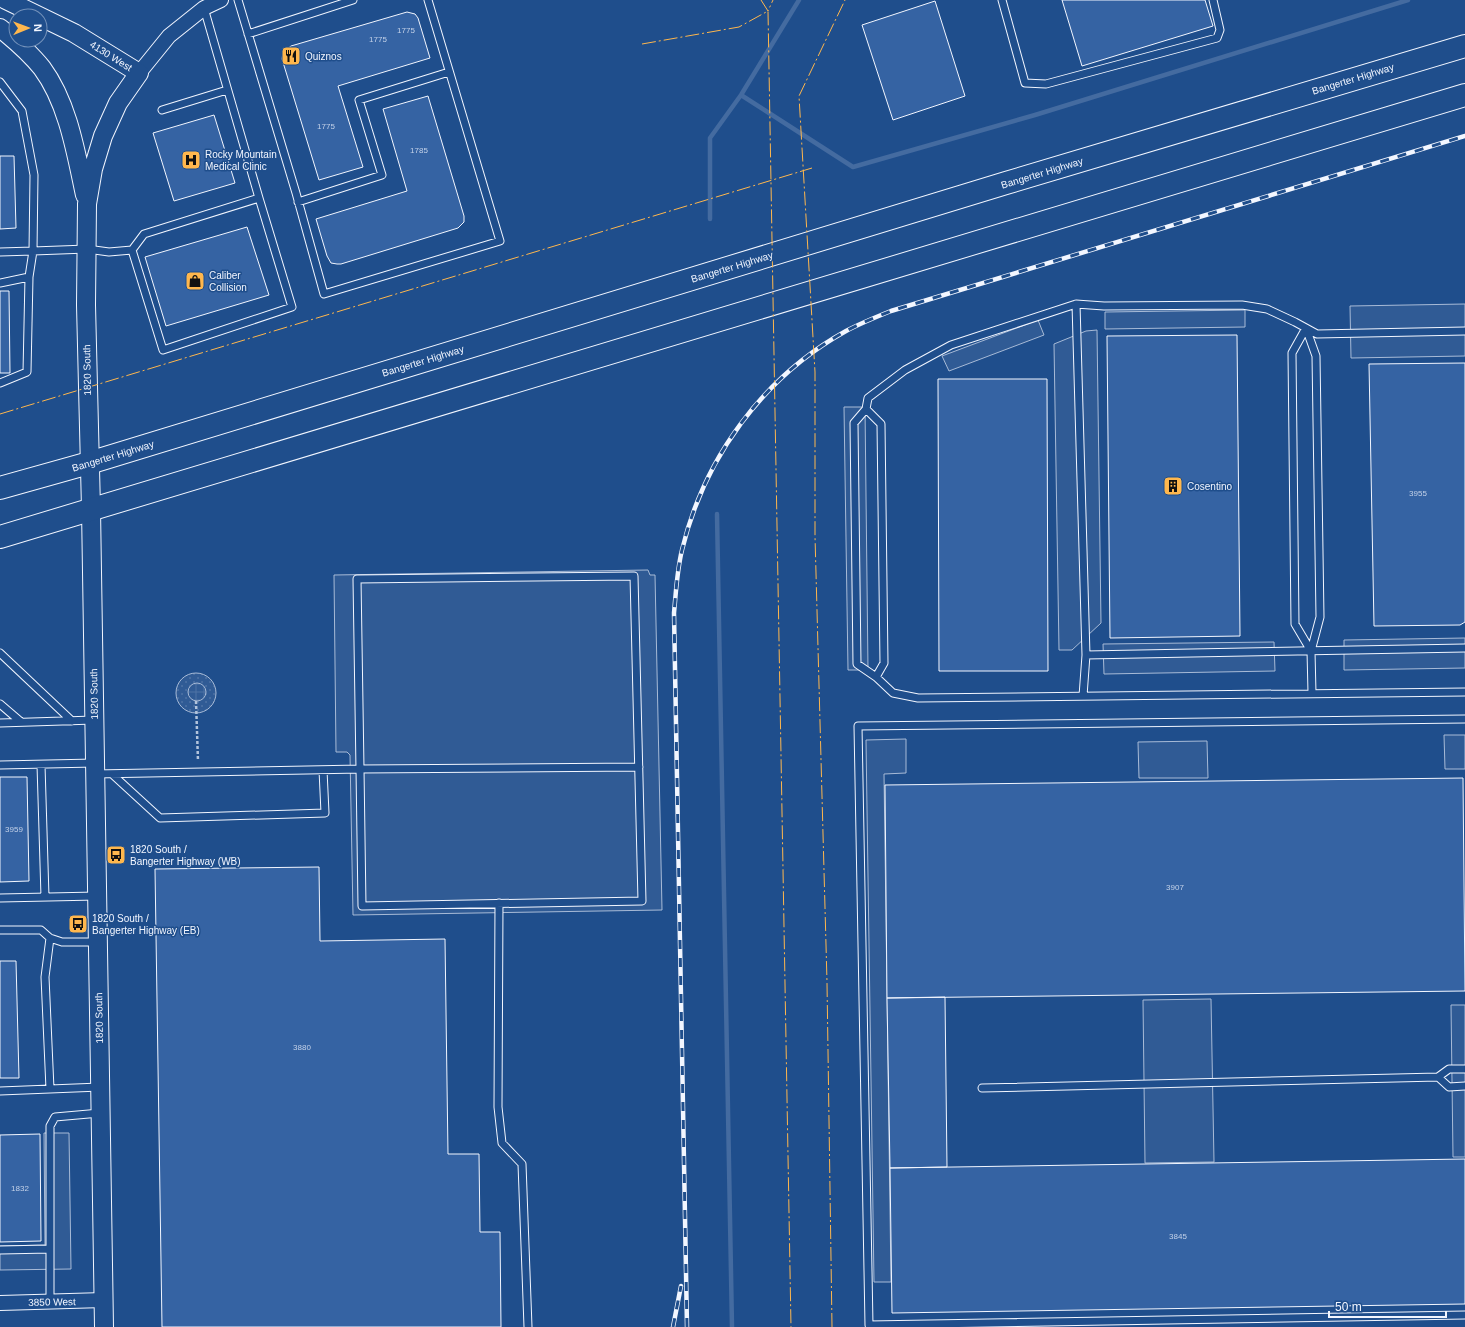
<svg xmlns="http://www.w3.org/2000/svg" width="1465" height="1327" font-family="Arial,sans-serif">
<defs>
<pattern id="garden-dots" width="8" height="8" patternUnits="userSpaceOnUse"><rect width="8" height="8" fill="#305b95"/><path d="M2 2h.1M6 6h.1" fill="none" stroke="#4e73a5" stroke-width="1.8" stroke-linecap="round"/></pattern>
<pattern id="plaza-grid" width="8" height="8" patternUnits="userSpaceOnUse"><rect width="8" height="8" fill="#305b95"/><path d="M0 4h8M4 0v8" fill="none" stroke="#4e73a5"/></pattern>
</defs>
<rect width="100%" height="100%" fill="#1f4e8c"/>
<!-- built -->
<path fill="#305b95" stroke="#a8bbd7" d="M1465 304V356L1351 358 1350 306Z
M1245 310V327L1105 329V312Z
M1038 320 1044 335 949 371 942 356Z
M1097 330 1101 623 1072 650H1059L1054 344 1086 331Z
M844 407H865L868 670H848Z
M648 570 650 575H655L662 910 353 915 350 755 347 752H336L334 575Z
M1465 638V668L1344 670V640Z
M1274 642 1275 671 1104 674 1103 644Z
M1444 735H1465V769H1445Z
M906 739V773L884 774 891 1282H874L866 740Z
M1207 741 1208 778H1139L1138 742Z
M1211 999 1214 1162 1145 1163 1143 1000Z
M1451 1005H1465V1157H1453Z
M44 1133H69L71 1269 0 1270V1246L45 1245Z"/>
<!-- garden -->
<path fill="url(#garden-dots)" stroke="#a8bbd7" d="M176 693a20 20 0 1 1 40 0a20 20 0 1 1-40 0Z"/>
<!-- plaza -->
<path fill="url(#plaza-grid)" stroke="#a8bbd7" d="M188 692a9 9 0 1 1 18 0a9 9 0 1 1-18 0Z"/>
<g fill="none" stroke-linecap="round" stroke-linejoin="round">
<!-- stream -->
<path stroke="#446ba0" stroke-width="4.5" d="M741 95 853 167 1035 115 1408 0
M710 219V138L741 95 799 0
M717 514 732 1327"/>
</g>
<!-- building -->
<path fill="#3563a3" stroke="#f2f6ff" d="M1062 0H1205L1213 26 1082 66Z
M935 1 965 96 893 120 862 25Z
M407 12 415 14 418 18 430 58 338 86 363 167 319 180 282 59 283 52 291 46Z
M428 96 464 216V222L458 228 341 264H337L331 263 327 256 316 219 407 191 383 109Z
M214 115 235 183 174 201 153 133Z
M0 156H14L16 228 0 229Z
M247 227 269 295 166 326 145 257Z
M0 291H9L10 373H0Z
M1237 335 1240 636 1110 638 1107 336Z
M1465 363V622L1460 625 1374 626 1369 364Z
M938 379H1047L1048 671H939Z
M0 777H27L29 881 0 882Z
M1463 778 1465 991 887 998 885 785Z
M319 867 320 941 445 939 448 1154H479L480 1232H500L501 1327H162L155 869Z
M0 961H16L19 1078H0Z
M945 997 947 1167 890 1168 887 998Z
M40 1134 41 1241 0 1242V1135Z
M1465 1159V1304L892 1313 890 1168Z"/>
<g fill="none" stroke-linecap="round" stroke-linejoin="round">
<!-- service casing -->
<g stroke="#f2f6ff" stroke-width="9">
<path id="service" d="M238 0 296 193 324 294 500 241 428 0
M1002 0 1025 83 1046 84 1217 38 1220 30 1213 0
M248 34 353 0
M0 82 22 111 34 175 33 251 87 249 109 252 132 250 163 350 292 307 259 198
M162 110 227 90
M298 202 382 175 359 100 449 72
M132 250 144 234 259 198 204 8
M0 252 33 251 29 277 0 283
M1076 304 1086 655 1083 696
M0 383 27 372 29 277
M866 409 868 398 905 370 951 345 1076 304 1104 306 1242 305 1267 309 1295 322 1317 334 1465 331
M1311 651 1295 624 1292 353 1306 328 1316 356 1320 617 1311 651 1312 693
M0 653 72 721
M1086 655 1465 648
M876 677 884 663 881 424 866 409 854 423 857 664 876 677 893 693 918 698 1465 692
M0 704 21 722
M1465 719 858 726 869 1325 1465 1315
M0 723 94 720
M0 765 95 763
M41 765 45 897
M95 774 360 769 357 579 634 576 642 901 362 906 360 769 639 767
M112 774 160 818 325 813 323 770
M0 898 97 896
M499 903 498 1107 502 1143 522 1164 528 1327
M0 930H41L50 938 62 942H98
M50 938 45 977 50 1089
M1465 1069H1449L1438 1077 1449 1087 1465 1086
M982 1088 1438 1077
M0 1091 100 1087
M0 1250 50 1249
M50 1302V1126L55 1117 100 1113"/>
</g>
<!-- minor casing -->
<g stroke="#f2f6ff" stroke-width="16">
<path id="minor" d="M139 73 169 36 204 8 221 0
M0 1303 104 1300"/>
</g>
<!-- tertiary casing -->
<g stroke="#f2f6ff" stroke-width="20">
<path id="tertiary" d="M6 0 74 33 139 73 118 103 103 136 93 169 87 204 86 305 91 509 104 1327
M0 28C15 40 30 53 42 68 68 103 76 153 85 195"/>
</g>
<!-- trunk casing -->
<g stroke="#f2f6ff" stroke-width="24">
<path id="trunk" d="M0 488 89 463 1006 183 1465 46
M0 537 1465 95"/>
</g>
<!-- path -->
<path stroke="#b3c4dc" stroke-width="2.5" stroke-dasharray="3 2" stroke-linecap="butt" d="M196 701 198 761"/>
<!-- service -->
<use href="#service" stroke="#1f4e8c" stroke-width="7"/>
<!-- minor -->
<use href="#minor" stroke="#1f4e8c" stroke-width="14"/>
<!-- tertiary -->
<use href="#tertiary" stroke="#1f4e8c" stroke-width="18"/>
<!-- trunk -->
<use href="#trunk" stroke="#1f4e8c" stroke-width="22"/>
<!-- rail casing -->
<g stroke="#f2f6ff" stroke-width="4.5">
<path id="rail" d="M673 1327 681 1286
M687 1327 674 613C676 592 677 570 682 550 704 458 763 377 846 331 861 323 876 317 891 311L1465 136"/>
</g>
<!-- rail -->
<use href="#rail" stroke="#1f4e8c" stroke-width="3" stroke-dasharray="9" stroke-linecap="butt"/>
<!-- power -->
<path stroke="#ffb74d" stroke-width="1" stroke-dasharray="14 3 2 3" stroke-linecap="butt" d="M761 0 768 11 773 0
M642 44 739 27 768 11 791 1327
M0 414 812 168
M832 1327 827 982 815 536V372L799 96 845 0"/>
</g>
<!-- icons -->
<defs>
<g id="restaurant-square" transform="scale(1)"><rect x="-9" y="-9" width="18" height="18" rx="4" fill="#ffb74d" stroke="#1f4e8c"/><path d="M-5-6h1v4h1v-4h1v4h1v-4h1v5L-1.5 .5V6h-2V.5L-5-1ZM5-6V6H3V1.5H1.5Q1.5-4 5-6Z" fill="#111"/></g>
<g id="hospital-square" transform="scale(1)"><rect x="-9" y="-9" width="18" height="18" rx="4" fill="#ffb74d" stroke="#1f4e8c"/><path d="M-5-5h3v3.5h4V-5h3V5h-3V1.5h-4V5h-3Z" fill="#111"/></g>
<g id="shop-square" transform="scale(1)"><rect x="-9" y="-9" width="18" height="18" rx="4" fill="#ffb74d" stroke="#1f4e8c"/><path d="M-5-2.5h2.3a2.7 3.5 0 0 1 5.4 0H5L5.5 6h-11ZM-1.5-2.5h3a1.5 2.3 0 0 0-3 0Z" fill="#111"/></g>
<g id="building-square" transform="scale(1)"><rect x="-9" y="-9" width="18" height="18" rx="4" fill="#ffb74d" stroke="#1f4e8c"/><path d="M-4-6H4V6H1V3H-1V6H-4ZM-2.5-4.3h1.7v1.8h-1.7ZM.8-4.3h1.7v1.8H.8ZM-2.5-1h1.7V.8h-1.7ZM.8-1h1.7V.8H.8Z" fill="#111"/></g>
<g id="bus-square" transform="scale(1)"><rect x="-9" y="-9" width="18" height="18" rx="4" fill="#ffb74d" stroke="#1f4e8c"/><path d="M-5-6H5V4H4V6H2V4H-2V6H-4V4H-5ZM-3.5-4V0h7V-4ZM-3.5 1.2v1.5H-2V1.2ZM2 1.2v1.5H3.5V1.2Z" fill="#111"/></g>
</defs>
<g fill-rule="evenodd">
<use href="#restaurant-square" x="291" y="56"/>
<use href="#hospital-square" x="191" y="160"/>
<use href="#shop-square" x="195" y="281"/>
<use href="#building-square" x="1173" y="486"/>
<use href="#bus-square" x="116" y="855"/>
<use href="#bus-square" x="78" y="924"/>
</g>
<g text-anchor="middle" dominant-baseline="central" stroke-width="3" stroke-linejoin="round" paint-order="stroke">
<!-- number labels -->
<g font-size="8" fill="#c3d1e8">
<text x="406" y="30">1775</text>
<text x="378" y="39">1775</text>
<text x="326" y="126">1775</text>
<text x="419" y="150">1785</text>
<text x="1418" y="493">3955</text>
<text x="14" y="829">3959</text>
<text x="1175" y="887">3907</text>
<text x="302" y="1047">3880</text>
<text x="20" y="1188">1832</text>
<text x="1178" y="1236">3845</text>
</g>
<!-- street labels -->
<g font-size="10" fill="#f2f6ff" stroke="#1f4e8c">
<text transform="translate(111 56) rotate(32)">4130 West</text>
<text transform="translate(1353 79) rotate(-17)">Bangerter Highway</text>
<text transform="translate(1042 173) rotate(-17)">Bangerter Highway</text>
<text transform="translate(732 267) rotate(-17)">Bangerter Highway</text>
<text transform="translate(423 361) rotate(-17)">Bangerter Highway</text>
<text transform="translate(87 370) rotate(-91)">1820 South</text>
<text transform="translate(113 456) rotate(-17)">Bangerter Highway</text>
<text transform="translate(94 694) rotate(-91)">1820 South</text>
<text transform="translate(99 1018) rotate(-91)">1820 South</text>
<text transform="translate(52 1302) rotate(-1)">3850 West</text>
</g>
<!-- poi labels -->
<g font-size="10" fill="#f2f6ff" stroke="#1f4e8c" text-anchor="start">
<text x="305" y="56">Quiznos</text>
<text x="205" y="154">Rocky Mountain<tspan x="205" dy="12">Medical Clinic</tspan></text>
<text x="209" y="275">Caliber<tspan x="209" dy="12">Collision</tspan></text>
<text x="1187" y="486">Cosentino</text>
<text x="130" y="849">1820 South /<tspan x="130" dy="12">Bangerter Highway (WB)</tspan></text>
<text x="92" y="918">1820 South /<tspan x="92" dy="12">Bangerter Highway (EB)</tspan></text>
</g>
</g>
<!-- north arrow -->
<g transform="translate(28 28) rotate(89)"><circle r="19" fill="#1f4e8c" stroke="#7391ba"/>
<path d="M0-3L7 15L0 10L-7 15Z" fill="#ffb74d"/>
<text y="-6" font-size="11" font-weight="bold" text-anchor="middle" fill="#f2f6ff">N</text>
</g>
<!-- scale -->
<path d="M1329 1311v6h117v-6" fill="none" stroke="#f2f6ff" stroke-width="2"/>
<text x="1335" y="1311" font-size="12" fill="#f2f6ff" stroke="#1f4e8c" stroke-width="3" paint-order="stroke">50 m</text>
</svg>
